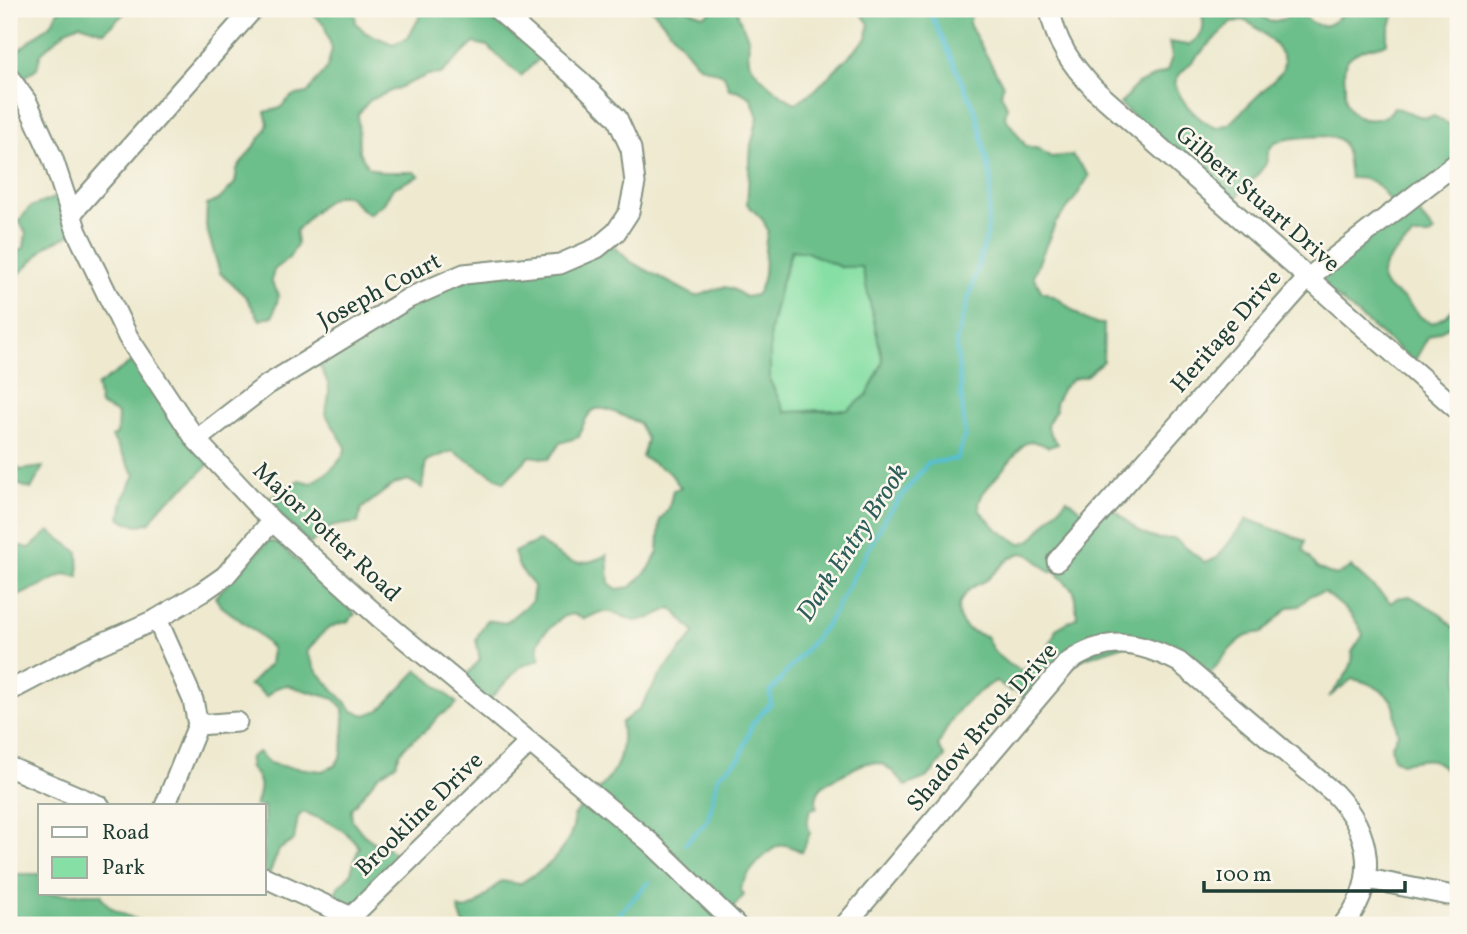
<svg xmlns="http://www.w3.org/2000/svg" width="1467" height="934" font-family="Vollkorn,serif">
<rect width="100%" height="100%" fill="#fbf7ec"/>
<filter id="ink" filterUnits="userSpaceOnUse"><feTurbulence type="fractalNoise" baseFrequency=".0143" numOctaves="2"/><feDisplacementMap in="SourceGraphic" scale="14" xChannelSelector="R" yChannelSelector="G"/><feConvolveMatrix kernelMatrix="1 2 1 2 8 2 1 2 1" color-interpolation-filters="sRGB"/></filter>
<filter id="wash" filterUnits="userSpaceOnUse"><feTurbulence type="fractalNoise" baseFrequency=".00686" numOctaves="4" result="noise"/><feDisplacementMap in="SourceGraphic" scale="28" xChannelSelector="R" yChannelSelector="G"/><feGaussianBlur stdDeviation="1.57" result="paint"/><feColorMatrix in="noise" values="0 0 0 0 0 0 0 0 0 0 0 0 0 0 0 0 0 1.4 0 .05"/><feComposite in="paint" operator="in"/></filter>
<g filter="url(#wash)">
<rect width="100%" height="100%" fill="#eee9cf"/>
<!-- green -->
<path fill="#86dfa4" stroke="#528e6c" stroke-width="2" d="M792 250 807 252 840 267 862 266 883 362 867 395 848 410H816L784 413 770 381V330L779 290Z"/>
<!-- forest -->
<path fill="#6cbe8a" stroke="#467e5f" stroke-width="2" fill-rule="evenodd" d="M59 9H129L104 32 80 24 68 29 41 53 37 68 15 84 9 78V58L52 23Z
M307 9H349L355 13 356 23 366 33 393 44 408 38 424 9H495L544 54 521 76 487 46 474 43 441 74 428 75 370 100 358 114 359 152 368 167 381 172H414L419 176 393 188 384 203 369 214C360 210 355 200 347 196 330 190 306 221 296 231L297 245 289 258 274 270 271 281 279 295 273 316 260 320 246 297 220 273 206 226 207 205 220 199 235 183 237 169 266 130 268 123 265 112 280 108 292 96 307 93 327 68 332 49 324 24Z
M652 9H686L704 16 716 9H737C738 19 743 26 747 35 751 43 746 54 750 63 757 76 782 98 796 103L815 90 867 38 869 24 858 9H968L972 12 969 24 1003 85 1001 94 1007 106 1005 117 1026 146 1039 149 1051 157 1072 155 1089 176 1076 197 1055 224 1033 276 1042 292C1066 296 1078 325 1104 324L1103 361 1086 376 1073 379 1063 388 1055 403 1056 410 1047 425 1050 433 1058 444 1049 447 1032 441 1024 444 983 493 979 503 980 511 997 529 1020 544 1031 540 1067 499 1094 521 1111 506C1131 524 1145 544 1174 538L1204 562 1217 558 1247 519 1305 541 1303 550 1317 568 1336 576 1351 567 1391 603 1397 598 1410 596 1441 614 1458 633V783C1433 756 1437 757 1401 763L1394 759 1391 747 1398 734C1394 724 1397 715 1394 706 1389 691 1366 681 1352 679L1329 697C1338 685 1356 667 1352 652L1363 635C1356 616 1340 604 1324 592L1311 595 1299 606 1289 607 1262 633C1240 630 1221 661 1208 676L1133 642 1079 660 1034 707 1016 691H1010L996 681C963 701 954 711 938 746L945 757 928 777 906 786C899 779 890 766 881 764 865 759 858 767 845 773 830 781 812 787 817 808L810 809 807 823 810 833 802 852C797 850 791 846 786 845 770 843 745 876 740 889L744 895 726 916 735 925H464L458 908 464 910 476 905 501 881 520 884C529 877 541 872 548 865 559 855 578 830 573 816 601 784 628 773 621 723L639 709 661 674 695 633 671 608 650 618 635 621 611 612H600L585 619 573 614 562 617 542 635 538 644 540 659 520 667 488 701 463 679 480 660 476 639 487 620 505 623 532 601 534 586 519 567 514 552 539 541C566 561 575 571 607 555L609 583 617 589 631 587 649 569 658 552 660 520 669 508 673 490 681 488 669 472 642 457 647 440 639 423C605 409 591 394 579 437L560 443 549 459 530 456 504 482 452 451 426 461 422 488 408 480 394 484 361 509 358 523C333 524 328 526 310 544L266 501 299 480 311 483C325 475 342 464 346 447L325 413C334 385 327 381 315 357L457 278 555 267 607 241 631 262 695 296C719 292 720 278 745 297L756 295C770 276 761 252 768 231L763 220 747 204 751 145 758 117 751 98 739 91 729 89 724 75 699 66ZM791 250 807 252 840 267H862L883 362 867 395 848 410 785 412 770 381V330L779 290ZM1022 553 1030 555 1050 572H1055L1074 591 1077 617 1056 629C1051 648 1040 660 1023 671 1005 664 993 654 986 636 960 631 948 611 969 590 975 584 982 584 988 579 999 569 1008 556 1022 553Z
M1201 9H1253L1270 22 1284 19 1295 10C1319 28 1325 34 1347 9H1395L1387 37V44C1375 46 1349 51 1345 65 1343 72 1345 80 1345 87 1345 97 1345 105 1352 112 1362 124 1388 121 1394 107L1425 118 1434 116 1458 129V192L1443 176 1410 202 1434 232 1430 236H1413C1402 247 1372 268 1385 285 1389 291 1398 294 1403 298 1416 308 1415 317 1432 323L1445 317 1458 304V322L1428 337 1414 362 1315 279 1395 210C1381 188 1378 177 1350 178 1345 139 1347 134 1306 137 1296 138 1282 138 1274 144 1266 150 1269 155 1266 163 1262 172 1238 195 1230 204L1120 104 1137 84 1167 71 1172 57 1169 42 1188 45C1206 34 1205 28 1201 9ZM1241 20C1254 22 1283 49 1284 62 1284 66 1283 69 1281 73L1229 124 1216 128C1198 120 1180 102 1175 83L1179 75 1230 23Z
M62 195 76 232 48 245 9 284V255L24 248 26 233 19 221 30 207Z
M138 357 212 461 191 482 162 505 150 522 137 526 120 519 123 500 135 475 112 437 117 434 118 414 100 405 97 386Z
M9 458 20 470 43 467 31 489 9 481Z
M49 531 78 552 79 577 65 574 18 596 9 605V544L30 548Z
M268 541 278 543 355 614 347 622C326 625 319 636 307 652L316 670 353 711 365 715 380 710 418 670 457 703C451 710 444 712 438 717 434 721 431 726 426 730 413 741 400 746 396 764L378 776 351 809 352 820 363 834 376 844 387 847 405 864 352 918 330 905 338 887 350 875 359 847C346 828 325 820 303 812L298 817 294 840 279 850 267 879 264 878V806H255C261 788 263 782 249 766L250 757 258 752 269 763 282 766 322 771 335 766 342 754 344 720 343 709 335 699 286 685 276 688 266 697 257 688 249 685 270 664 272 649 257 633 220 605 215 597Z
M9 874H40V894H101C106 912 135 918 151 925H9Z"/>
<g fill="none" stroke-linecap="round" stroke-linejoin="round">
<!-- stream -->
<path stroke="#56bfd2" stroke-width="4.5" d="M685 844 708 820 718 776 740 758 752 724 771 703 770 692 828 623 887 515 928 463 957 459 965 435 956 341 987 235 991 179 977 115 933 18 934 9
M608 925 649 882"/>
</g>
</g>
<g filter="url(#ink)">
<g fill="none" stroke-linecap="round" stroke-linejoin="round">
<!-- minor casing -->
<g stroke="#869382" stroke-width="23">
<path id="minor" d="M1050 9C1055 43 1072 65 1095 90L1458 410
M9 77 27 102 53 159 77 232 128 337 196 440 272 521 380 618 651 843 736 925
M71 214 253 9
M196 440 267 385 409 298 464 274 560 264 597 248 616 232 629 212 635 183 631 149 617 118 580 81 497 9
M1057 561 1308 278 1458 162
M157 619 193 700 198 725 165 806
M9 691 89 649 157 619 202 592 225 576 272 521
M198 725 237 722
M9 767 100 806
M264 877 351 917
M1368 879 1448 895
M348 925 351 917 530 742
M845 925 1067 663C1108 635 1137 641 1179 662L1334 793C1372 832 1379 882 1343 925"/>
</g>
<!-- minor -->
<use href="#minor" stroke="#fff" stroke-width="19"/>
</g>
</g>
<g text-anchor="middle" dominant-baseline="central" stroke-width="5" stroke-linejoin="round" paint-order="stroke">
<!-- street labels -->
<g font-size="24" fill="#1f3d34" stroke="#fbf7ec">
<text transform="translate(1257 200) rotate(41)">Gilbert Stuart Drive</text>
<text transform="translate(380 292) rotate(-28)">Joseph Court</text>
<text transform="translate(1227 332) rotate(-49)">Heritage Drive</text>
<text transform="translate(326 533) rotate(43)">Major Potter Road</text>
<text transform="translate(983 728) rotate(-49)">Shadow Brook Drive</text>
<text transform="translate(420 815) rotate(-44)">Brookline Drive</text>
</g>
<!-- water labels -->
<g font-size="26" font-style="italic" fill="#2d5e5c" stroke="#fbf7ec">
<text transform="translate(853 543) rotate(-57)">Dark Entry Brook</text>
</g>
</g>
<!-- margin -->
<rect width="1467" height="934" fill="none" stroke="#fbf7ec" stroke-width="35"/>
<!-- legend -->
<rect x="38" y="804" width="228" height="91" fill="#fbf7ec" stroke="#a3ada2" stroke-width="2"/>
<rect x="52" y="827" width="35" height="10" fill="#ffffff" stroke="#a3ada2" stroke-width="2"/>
<text x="102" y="839" font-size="21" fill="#1f3d34">Road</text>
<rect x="52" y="857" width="35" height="21" fill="#86dfa4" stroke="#a3ada2" stroke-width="2"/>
<text x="102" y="874" font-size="21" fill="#1f3d34">Park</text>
<!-- scale -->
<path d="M1204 881v10h201v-10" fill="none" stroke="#1f3d34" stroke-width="3.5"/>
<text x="1215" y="881" font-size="21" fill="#1f3d34" stroke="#fbf7ec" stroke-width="5" paint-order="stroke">100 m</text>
</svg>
